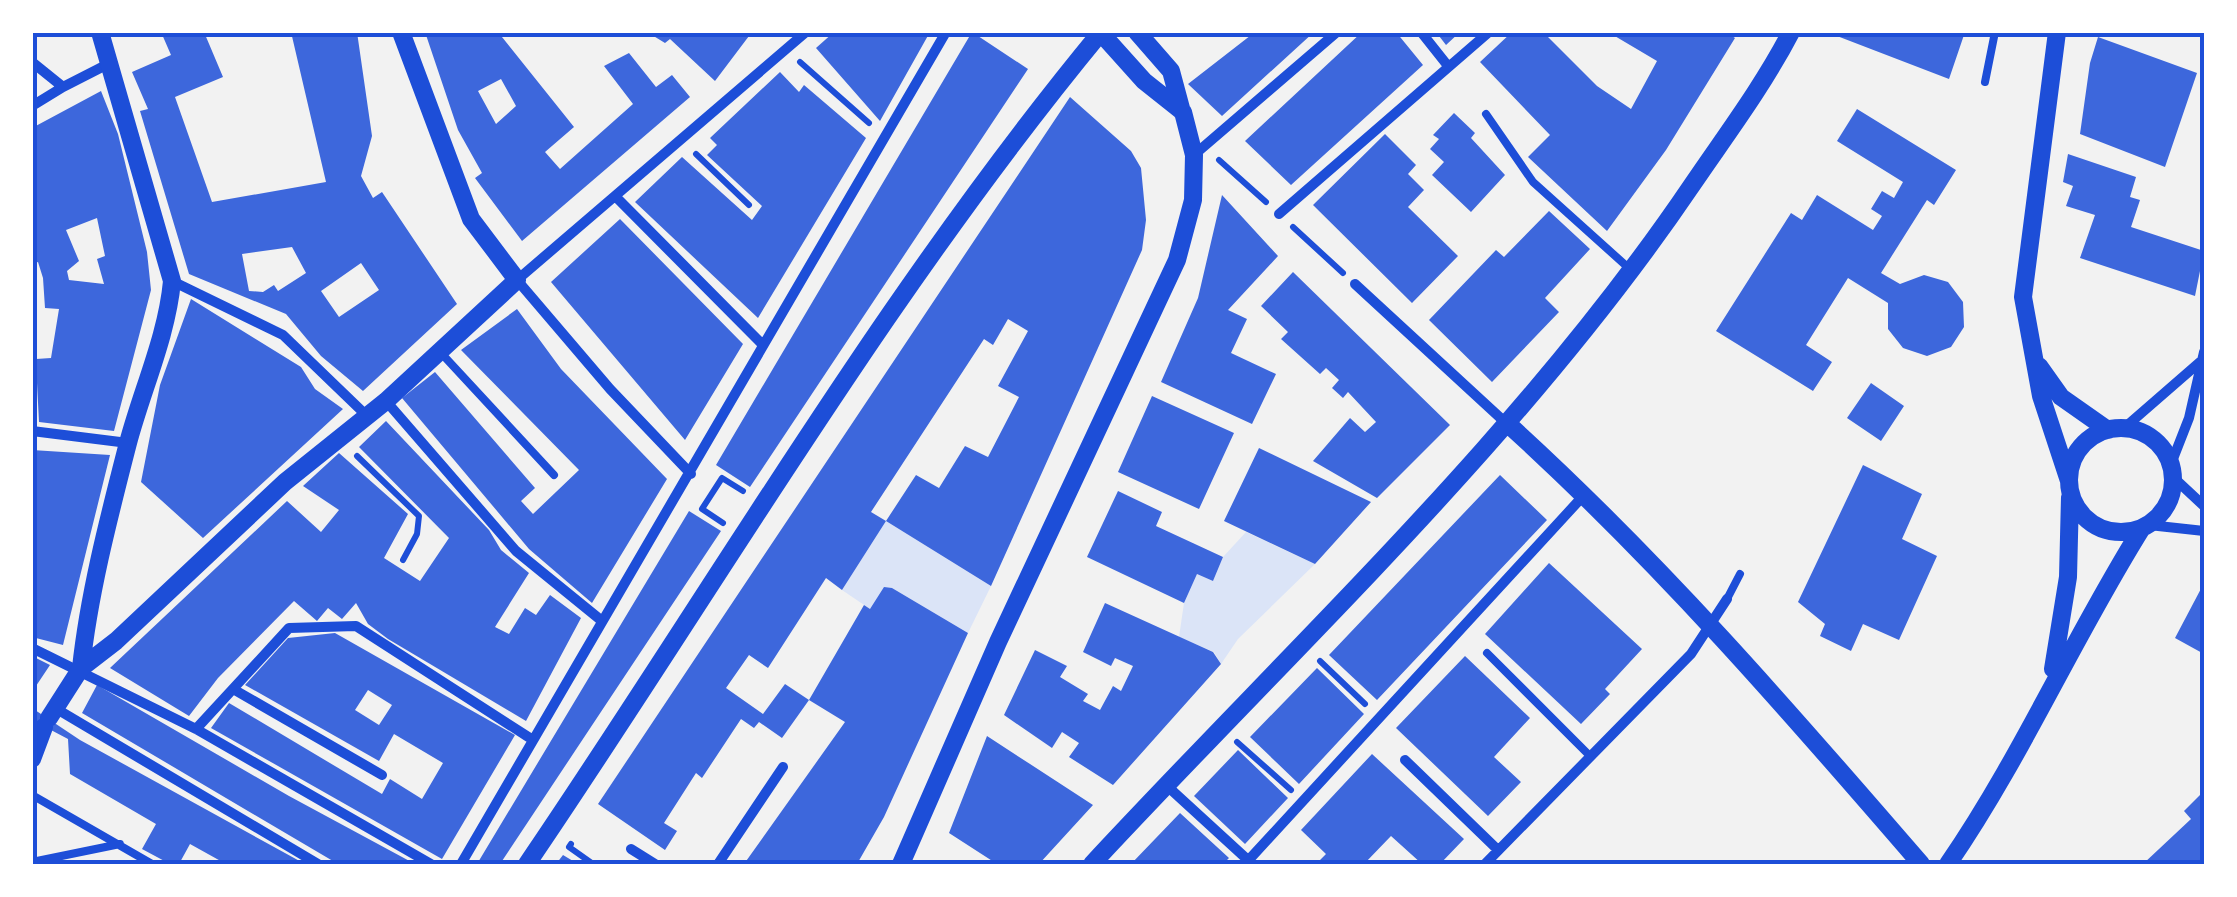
<svg xmlns="http://www.w3.org/2000/svg" width="2237" height="897" font-family="Roboto,sans-serif">
<rect width="100%" height="100%" fill="#f2f2f2"/>
<!-- green -->
<path fill="#dbe4f7" d="M886 521 991 586 968 633 892 588 870 609 842 590Z
M1246 532 1315 564 1238 639 1221 664 1214 652 1179 637 1184 603 1197 574 1213 581 1223 557Z"/>
<!-- building -->
<path fill="#3d67dc" fill-rule="evenodd" d="M161 32H204L223 77 175 97 212 202 326 182 291 32H357L372 136 361 176 373 198 382 192 457 304 363 391 321 356 286 314 189 274 140 111 148 109 132 72 171 55ZM292 247 306 273 278 291 274 285 263 292 249 291 242 254ZM361 263 379 290 339 317 321 291Z
M425 32H498L574 127 545 152 560 169 633 104 604 66 629 53 656 87 672 75 690 97 522 241 475 178 482 173 458 130ZM501 79 516 106 496 124 478 91Z
M647 32H752L715 81 670 39 665 43Z
M834 32H930L880 121 816 48Z
M972 32 1028 69 750 487 716 465Z
M1255 32H1314L1222 116 1188 84Z
M1362 32H1396L1423 65 1291 185 1245 141Z
M1436 32H1460L1446 45Z
M1512 32H1543L1597 86 1631 109 1657 61 1608 32H1726L1735 38 1666 150 1607 231 1528 157 1550 135 1480 62Z
M1839 32H1965L1949 79 1837 36Z
M2098 37 2197 73 2165 167 2080 134 2090 63Z
M780 72 799 92 804 85 866 138 758 318 635 202 682 157 752 220 762 206 707 155 717 145 710 138Z
M101 91 118 134 147 252 151 290 114 431 39 422 37 383 36 359 51 358 59 309 45 308 43 278 38 262 32 264V128ZM97 218 105 256 97 259 104 284 69 280 67 271 79 261 66 230Z
M1070 97 1131 151 1141 168 1146 220 1142 250 991 586 886 521 916 475 939 488 965 446 988 457 1019 397 998 386 1028 331 1008 319 993 345 984 339 871 512 886 521 842 590 826 578 768 668 749 655 726 688 763 714 785 684 809 700 782 738 759 722 754 728 741 719 702 778 696 773 664 823 677 831 665 850 598 804Z
M1857 109 1956 170 1934 205 1927 200 1881 273 1900 284 1924 275 1948 282 1963 302 1964 327 1951 347 1927 356 1903 348 1888 329V303L1848 278 1806 345 1832 362 1813 391 1716 331 1791 213 1802 220 1817 195 1873 230 1882 216 1871 209 1882 191 1894 198 1903 182 1837 141Z
M1454 113 1475 133 1471 138 1505 175 1471 212 1432 175 1444 162 1430 149 1439 139 1433 135Z
M1385 134 1416 165 1408 174 1424 190 1408 207 1458 256 1412 303 1313 205Z
M2068 154 2136 177 2130 197 2140 200 2131 227 2204 251 2195 296 2080 258 2095 215 2066 206 2073 186 2063 182Z
M1222 195 1278 256 1228 310 1247 319 1231 353 1276 374 1252 424 1161 382 1198 298Z
M1549 211 1590 249 1545 298 1559 312 1492 382 1429 320 1496 250 1504 257Z
M620 219 743 344 685 440 551 282Z
M1293 272 1450 425 1377 498 1313 461 1350 418 1365 432 1376 422 1348 392 1343 398 1332 388 1339 380 1326 368 1320 374 1281 339 1288 332 1261 306Z
M191 299 301 367 315 389 343 409 203 538 141 482 160 385Z
M517 309 561 369 667 479 592 603 529 549 402 398 435 372 535 488 521 501 533 514 579 470 461 350Z
M1871 383 1904 406 1881 441 1847 418Z
M1152 396 1234 433 1199 509 1118 472Z
M386 421 489 530 501 550 529 573 495 627 509 634 525 608 536 615 550 595 581 618 526 721 388 639 368 624 356 603 342 619 328 608 317 621 294 601 218 678 189 716 110 668 287 501 321 532 339 510 303 486 339 453 408 514 384 558 420 581 449 538 359 447Z
M1259 448 1371 502 1315 564 1224 521Z
M32 450 110 455 63 645 32 637Z
M1863 465 1922 494 1902 539 1937 556 1899 640 1863 624 1851 651 1820 636 1825 624 1798 602Z
M1500 475 1547 520 1377 700 1329 655Z
M1118 491 1162 512 1156 526 1223 557 1213 581 1197 574 1184 603 1087 557Z
M689 511 721 531 500 864H477Z
M1549 563 1642 649 1605 689 1610 694 1581 724 1485 634Z
M2204 583V654L2175 638Z
M884 587 892 588 968 633 884 817 857 864H744L845 722 809 700 864 605 870 609Z
M1105 603 1213 652 1221 664 1113 785 1069 757 1079 743 1062 732 1052 748 1004 715 1035 650 1067 666 1060 677 1088 694 1083 701 1100 710 1113 686 1121 691 1133 666 1115 658 1111 666 1083 652Z
M335 633 515 735 442 859 211 728 229 703 382 794 390 779 422 799 443 763 394 734 379 761 245 685 288 638ZM368 690 392 705 379 725 355 710Z
M32 656 50 665 32 692Z
M1465 656 1530 718 1494 757 1521 782 1488 816 1396 728Z
M1317 668 1364 714 1299 784 1250 737Z
M97 685 289 796 415 864H338L82 713Z
M32 708 80 740 305 864H226L190 844 179 864H170L142 849 156 824 70 774 68 739 32 720Z
M987 736 1093 805 1039 864H997L949 833Z
M1238 750 1288 798 1245 844 1194 796Z
M1372 754 1464 839 1440 864H1422L1391 836 1364 864H1316L1326 854 1301 830Z
M2204 791V864H2134L2139 860 2143 864 2191 819 2184 811Z
M1180 813 1229 858 1223 864H1131Z
M563 855 578 864H556Z"/>
<g fill="none" stroke-linecap="round" stroke-linejoin="round">
<!-- path -->
<path stroke="#1d4ed8" stroke-width="6" d="M800 62 869 123
M696 154 749 205
M1219 160 1266 202
M1293 227 1343 273
M32 296V325
M357 456 419 516 417 534 403 560
M723 523 702 509 722 478 743 491
M1320 661 1365 704
M1237 742 1291 790
M571 844 569 847 593 864"/>
<!-- service -->
<path stroke="#1d4ed8" stroke-width="8" d="M1985 82 1995 32
M1486 114 1533 182 1632 271
M442 354 554 475
M1727 599 1740 574
M1487 653 1589 755
M32 795 152 864
M32 862 120 844"/>
<!-- minor -->
<path stroke="#1d4ed8" stroke-width="10" d="M1421 32 1448 66
M32 62 63 87 112 62
M32 106 63 87
M1194 155 1337 32
M616 197 763 345
M1279 214 1489 32
M172 281 283 335 366 415
M1355 284 1507 424
M386 401 516 551 602 621
M2123 429 2200 362
M32 431 128 443
M2171 464 2189 418 2204 352
M691 474 610 389 517 280 806 32
M2174 478 2204 506
M2149 525 2204 531
M32 648 196 729 431 864
M233 689 382 775
M55 708 318 864
M196 729 289 628 356 626 533 740
M1405 760 1498 850
M1166 785 1249 861
M631 849 655 864
M461 864 946 32
M718 864 783 767
M1245 864 1585 494
M1485 864 1691 654 1727 599"/>
<!-- tertiary -->
<path stroke="#1d4ed8" stroke-width="18" d="M1137 32 1171 71 1182 112
M2057 32 2023 297 2041 396 2069 481
M2039 366 2061 397 2108 430
M1508 424C1658 560 1789 711 1921 864
M2069 480a52 52 0 1 1 104 0a52 52 0 1 1-104 0Z
M81 668C89 593 109 517 128 443 142 390 167 336 172 281L100 32
M2053 669 2068 577 2070 497
M49 718 81 668 116 641 285 482 386 401 517 280 471 219 401 32
M32 759 44 727
M527 864C716 586 886 292 1101 32
M901 864 998 642 1177 260 1193 200 1194 155 1183 112 1144 81 1100 32
M1092 864C1297 643 1522 436 1692 185 1726 135 1763 86 1791 32
M1948 864C2021 758 2073 638 2142 528"/>
</g>
<!-- border -->
<rect width="2237" height="897" fill="none" stroke="#ffffff" stroke-width="70"/>
<rect x="35" y="35" width="2167" height="827" fill="none" stroke="#1d4ed8" stroke-width="4"/>
</svg>
